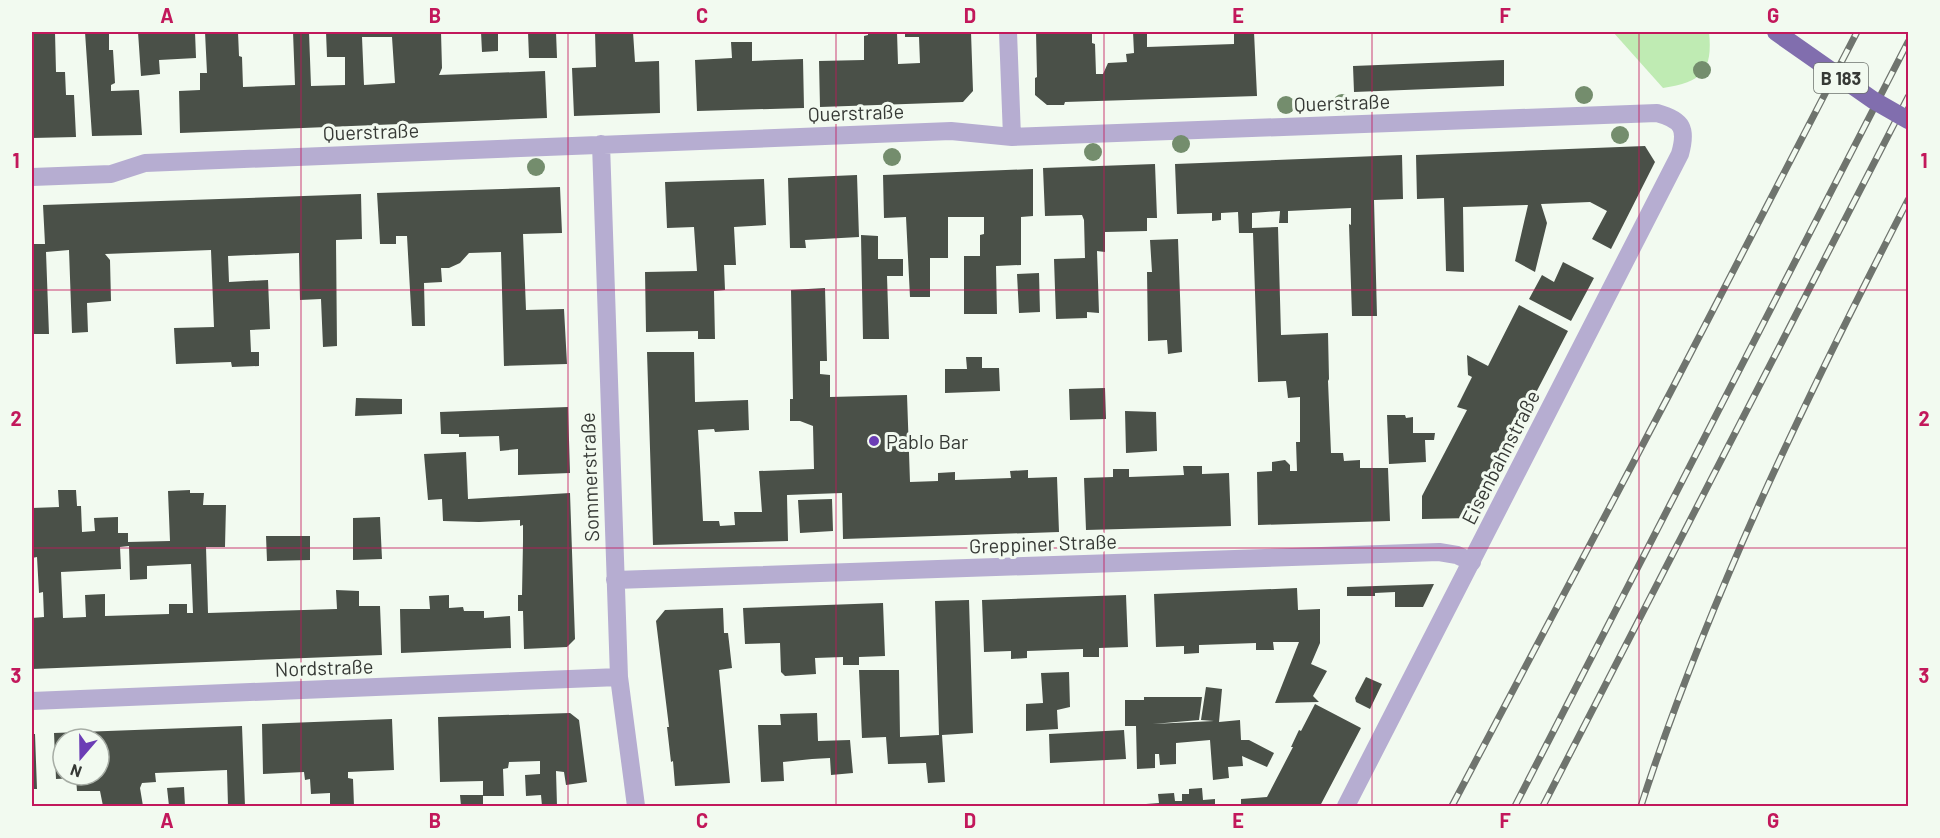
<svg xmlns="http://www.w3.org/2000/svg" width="1940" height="838" font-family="Barlow,sans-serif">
<rect width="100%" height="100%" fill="#f2faf0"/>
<!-- green -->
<path fill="#bfebb3" d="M1613 32H1709C1713 71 1702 82 1663 88Z"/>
<!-- building -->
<path fill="#4a5048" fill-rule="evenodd" d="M32 32H55L56 72H65L66 95H74L76 137 32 138Z
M85 32H109V50H113L115 83 111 85V91L139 90 142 135 92 136Z
M138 32H195L196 58 159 60 160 74 141 76Z
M205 32H238L239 56 242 57 243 87 295 85 293 32H309L311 86 345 85V57H327L326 32H441L442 68 439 75 545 71 547 118 180 133 179 91 200 90V73H207ZM362 37H392L395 83 364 85Z
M481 32H498V51L482 52Z
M528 32H556L557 58H529Z
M595 32H633L635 62 659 61 660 113 574 116 572 68 596 67Z
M868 32H897L898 64 920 63 919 37H905V32H971L973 91 963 102 820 107 819 61 864 60V36L868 35Z
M1036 32H1092V43L1095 44 1096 74H1103L1108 63 1127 62 1126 54 1134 53 1133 32H1147V47L1234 44V32H1254L1257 96 1065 102 1064 105H1047L1035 95V78L1037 77Z
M731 42H752V61L803 59 804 108 697 111 695 60 732 58Z
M1504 60V86L1354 92 1353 66Z
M1645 146 1655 162 1611 249 1592 239 1607 211 1590 202 1541 204 1547 223 1535 272 1515 261 1528 205 1463 207 1464 272 1446 271 1444 198 1417 199 1416 155Z
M1402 155 1403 199 1374 200 1377 316H1352L1349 224 1351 225V208L1288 211V223H1279L1280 211 1252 213V228L1278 227 1281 335 1328 333 1329 379 1328 381 1331 453H1343L1344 461 1360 460V468H1388L1390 521 1258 525 1257 472 1272 471V462L1285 460 1290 465V471H1297L1296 442H1300V397L1288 398 1286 381 1258 382 1253 233H1239L1238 212 1221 213V220L1212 221V213L1177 214 1175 164Z
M1155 164 1157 218H1147V231L1105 232V252L1097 251 1099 313 1087 312V318L1056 319 1054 259 1085 258 1084 220 1082 215 1045 216 1043 168Z
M1033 169V216L1021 217V265L996 266 997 314H964V256H980V235L984 234V217H948V258H930V297H910L906 217 884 218 883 175Z
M857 175 859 237 805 240 806 248H790L788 178Z
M764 179 766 225 734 227 736 265H724L725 290 714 291 715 339H698V331L646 332 645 272 697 271 694 227 667 228 665 182Z
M560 187 562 233 523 234 526 310 564 309 567 364 504 366 501 252 469 253 460 263 449 268H441L442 282 424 283 425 326H412L407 236H396V244H380L377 193Z
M361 194 362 239 336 240 337 346 323 347 321 299 300 300 299 253 228 256 229 282 268 280 270 329 250 330 251 352H259V366L232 367 231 362 176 364 174 328 214 327 211 250 105 254 110 260 111 301 87 303 88 332 72 333 69 250 46 252 49 334H32V244H45L43 205Z
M861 235 878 236V259H903V276H887L889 339H863Z
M1178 239 1182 352 1168 354 1167 340 1148 341 1147 272H1152L1150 240Z
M1563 262 1594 278 1571 321 1529 299 1542 275 1554 282Z
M1039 273 1040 312 1019 313 1017 274Z
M825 288 827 361H820V374L830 375V397L907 395 910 482 938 481V473L955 472V480L1011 478 1010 471 1028 470V478L1057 477 1059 532 843 539 842 493 787 495 788 541 653 545 647 352H694L695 402 748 400 749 430 715 432 714 429 698 430 703 521H719L720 526 735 525 734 512H762L759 471 814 469 813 426 800 421H790V399H793L791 290Z
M1519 305 1568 331 1471 518 1422 519V496L1467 410 1457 407 1472 377 1468 375 1467 355 1488 366Z
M966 357H982V368H999L1000 391 945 393V369H967Z
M1105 388 1106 419 1070 420 1069 389Z
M356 398 402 399V414L355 416Z
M568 407 570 473 518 475V449L500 451 499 436 459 437V434H441L440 412Z
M1125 411 1156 412 1157 451 1126 453Z
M1387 415H1405L1406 418 1413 417V433H1435L1434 440H1425L1426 462 1389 464Z
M466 452 468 499 570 493 575 639 567 647 524 649 523 611H518V595H522L523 542V525L520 526V520L479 522 443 521 442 499 428 500 424 454Z
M1183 466H1202V474L1229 473 1231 526 1086 530 1084 478 1113 477V469H1129V477L1184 475Z
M58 490H76L77 506H81L82 532 95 531 94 518 118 517V533H128V542L170 541 168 491 190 490V493H204L203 505H226L225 547H206L208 613 337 609 336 590 359 591V606H380L382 655 32 669V618L44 617 43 592 39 593 37 557 32 558V508L59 507ZM129 546 130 580 147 579V566L191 564 193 613H187V604H169V614L105 616V594L85 595 86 617 63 618 61 572 121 569 120 547Z
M832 499 833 531 800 533 798 500Z
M380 517 382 559 353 560V518Z
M266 536H310V560L267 561Z
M1434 584 1423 607H1395V592L1375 593V596H1347V587Z
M1297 588 1298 610 1320 609V643L1311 664 1327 671 1313 696 1319 702 1275 703 1299 642H1273L1274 650H1256V643L1199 645V653L1184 654V646L1156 647 1154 594Z
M449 595V608L463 607 464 611H484V618L510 616 511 648 401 653 400 609H430L429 596Z
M1126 595 1128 647 1099 648V657H1083V649L1027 651V658L1011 659V651L984 652 982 600Z
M969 600 973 733 942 735 945 782 928 783 926 763 888 764 886 737 862 738 859 670H899L900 737 939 735 935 601Z
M883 603 885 656 859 657V665H843V657L815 658 816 674 785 676 781 672 780 643 745 644 743 608Z
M723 608 724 633H728L732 668 719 670 730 783 675 786 673 761 671 762 667 727H669L656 621 665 610Z
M1069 672 1070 707 1057 710 1058 729 1026 731V704L1043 703 1041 673Z
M1366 677 1382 684 1370 709 1356 702 1355 698Z
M1206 687 1222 689 1219 722 1240 720 1241 740H1249L1274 753 1267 767 1242 756 1243 766 1228 767 1229 778 1213 780 1210 740 1176 743V764L1160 765 1159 754H1155V768L1137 769 1136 726H1125V700H1144V697H1202L1199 720 1153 724 1214 721 1201 720Z
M1315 704 1361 728 1320 806H1241V799L1267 797 1293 747H1291L1299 730 1301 731Z
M570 713 579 720 587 782 566 785 564 772 556 771 557 806H542L541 795 526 796 525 775 540 774V761L509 762 508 768 503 769 504 796H483V806H461L460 795H483V781L440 782 438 717Z
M817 713 818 741 850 740 853 773 831 775 830 758 812 759 783 762 784 781 761 782 758 725H781L780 714Z
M392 719 394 770 348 772V778L353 779 354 806H330V793L311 794 310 779 305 780 304 772 263 774 262 724Z
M242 726 245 806H228L227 770 155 773 156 782 142 783 140 788 143 806H103L100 791H77L76 778 56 779 54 733ZM63 739H99V775H63Z
M1124 730 1126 759 1050 763 1049 734Z
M32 734H35L37 789H32Z
M184 787 185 806H169L167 788Z
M1202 788 1203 800 1215 799V806H1133V805L1159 803 1158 794 1174 793 1175 801H1182V794H1189V789Z"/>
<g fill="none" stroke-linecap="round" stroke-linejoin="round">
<!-- street -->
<path stroke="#b6add1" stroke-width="18" d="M1008 32 1012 137
M601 144 619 677 636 806
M32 177 111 174 145 163 951 131 1012 137 1657 113C1683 120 1687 129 1680 154L1346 806
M615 580 1439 552 1457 555 1472 562
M32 701 619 677"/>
<!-- rail casing -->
<g stroke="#6f746e" stroke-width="7">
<path id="rail" d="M1452 806 1670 393 1857 32
M1515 806 1908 42
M1543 806 1908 97
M1641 806C1709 596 1807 396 1908 200"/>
</g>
<!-- rail -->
<use href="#rail" stroke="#f2faf0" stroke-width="4.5" stroke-dasharray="14" stroke-linecap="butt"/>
<!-- primary-bridge -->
<path stroke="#816eae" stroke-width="18" d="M1776 32 1873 100 1908 120"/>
</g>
<!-- trees -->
<g fill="#748d6d">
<circle cx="1702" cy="70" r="9"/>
<circle cx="1584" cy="95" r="9"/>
<circle cx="1342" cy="103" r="9"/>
<circle cx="1286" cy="105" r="9"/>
<circle cx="1620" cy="135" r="9"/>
<circle cx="1181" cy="144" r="9"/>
<circle cx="1093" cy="152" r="9"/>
<circle cx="892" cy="157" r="9"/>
<circle cx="536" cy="167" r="9"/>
</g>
<!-- grid -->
<path fill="none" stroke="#c2185b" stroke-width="1.5" stroke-opacity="0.55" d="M301 32V806M568 32V806M836 32V806M1104 32V806M1372 32V806M1639 32V806M32 290H1908M32 548H1908"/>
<!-- markers -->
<circle fill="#6b3db5" stroke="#f2faf0" stroke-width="2" cx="874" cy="441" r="6"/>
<g text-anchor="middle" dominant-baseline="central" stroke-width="6" stroke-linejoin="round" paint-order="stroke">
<!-- shield labels -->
<rect fill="#f2faf0" stroke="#6e736d" stroke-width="1.5" x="1814" y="63" width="54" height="30" rx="4.5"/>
<g font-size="18" font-weight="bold" fill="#363935">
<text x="1841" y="78">B 183</text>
</g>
<!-- street labels -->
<g font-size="20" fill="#363935" stroke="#f2faf0">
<text transform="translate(1342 102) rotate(-2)">Querstraße</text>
<text transform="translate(856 112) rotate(-2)">Querstraße</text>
<text transform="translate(371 131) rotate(-2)">Querstraße</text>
<text transform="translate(1500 457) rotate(-63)">Eisenbahnstraße</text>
<text transform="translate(589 477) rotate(-92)">Sommerstraße</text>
<text transform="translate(1043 543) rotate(-2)">Greppiner Straße</text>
<text transform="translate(324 667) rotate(-2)">Nordstraße</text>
</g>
<!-- poi labels -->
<g font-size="20" fill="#363935" stroke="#f2faf0" text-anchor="start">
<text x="886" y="441">Pablo Bar</text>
</g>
</g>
<!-- border -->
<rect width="1940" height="838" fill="none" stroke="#f2faf0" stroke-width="66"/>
<!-- north arrow -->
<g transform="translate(81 757) rotate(200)"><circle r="28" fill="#f2faf0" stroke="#a7ada5" stroke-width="1.5"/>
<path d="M0-4.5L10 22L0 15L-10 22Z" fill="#6b3db5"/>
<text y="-9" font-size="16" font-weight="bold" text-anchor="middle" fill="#363935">N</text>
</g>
<rect x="33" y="33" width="1874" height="772" fill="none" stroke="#c2185b" stroke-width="2"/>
<g font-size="20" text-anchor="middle" font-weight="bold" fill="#c2185b">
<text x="167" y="23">A</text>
<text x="435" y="23">B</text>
<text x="702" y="23">C</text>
<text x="970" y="23">D</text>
<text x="1238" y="23">E</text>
<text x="1505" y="23">F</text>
<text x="1773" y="23">G</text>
<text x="16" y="168">1</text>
<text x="1924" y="168">1</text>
<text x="16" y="426">2</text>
<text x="1924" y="426">2</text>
<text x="16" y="683">3</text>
<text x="1924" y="683">3</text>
<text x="167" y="828">A</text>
<text x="435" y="828">B</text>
<text x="702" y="828">C</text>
<text x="970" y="828">D</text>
<text x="1238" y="828">E</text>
<text x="1505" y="828">F</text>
<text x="1773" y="828">G</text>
</g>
</svg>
